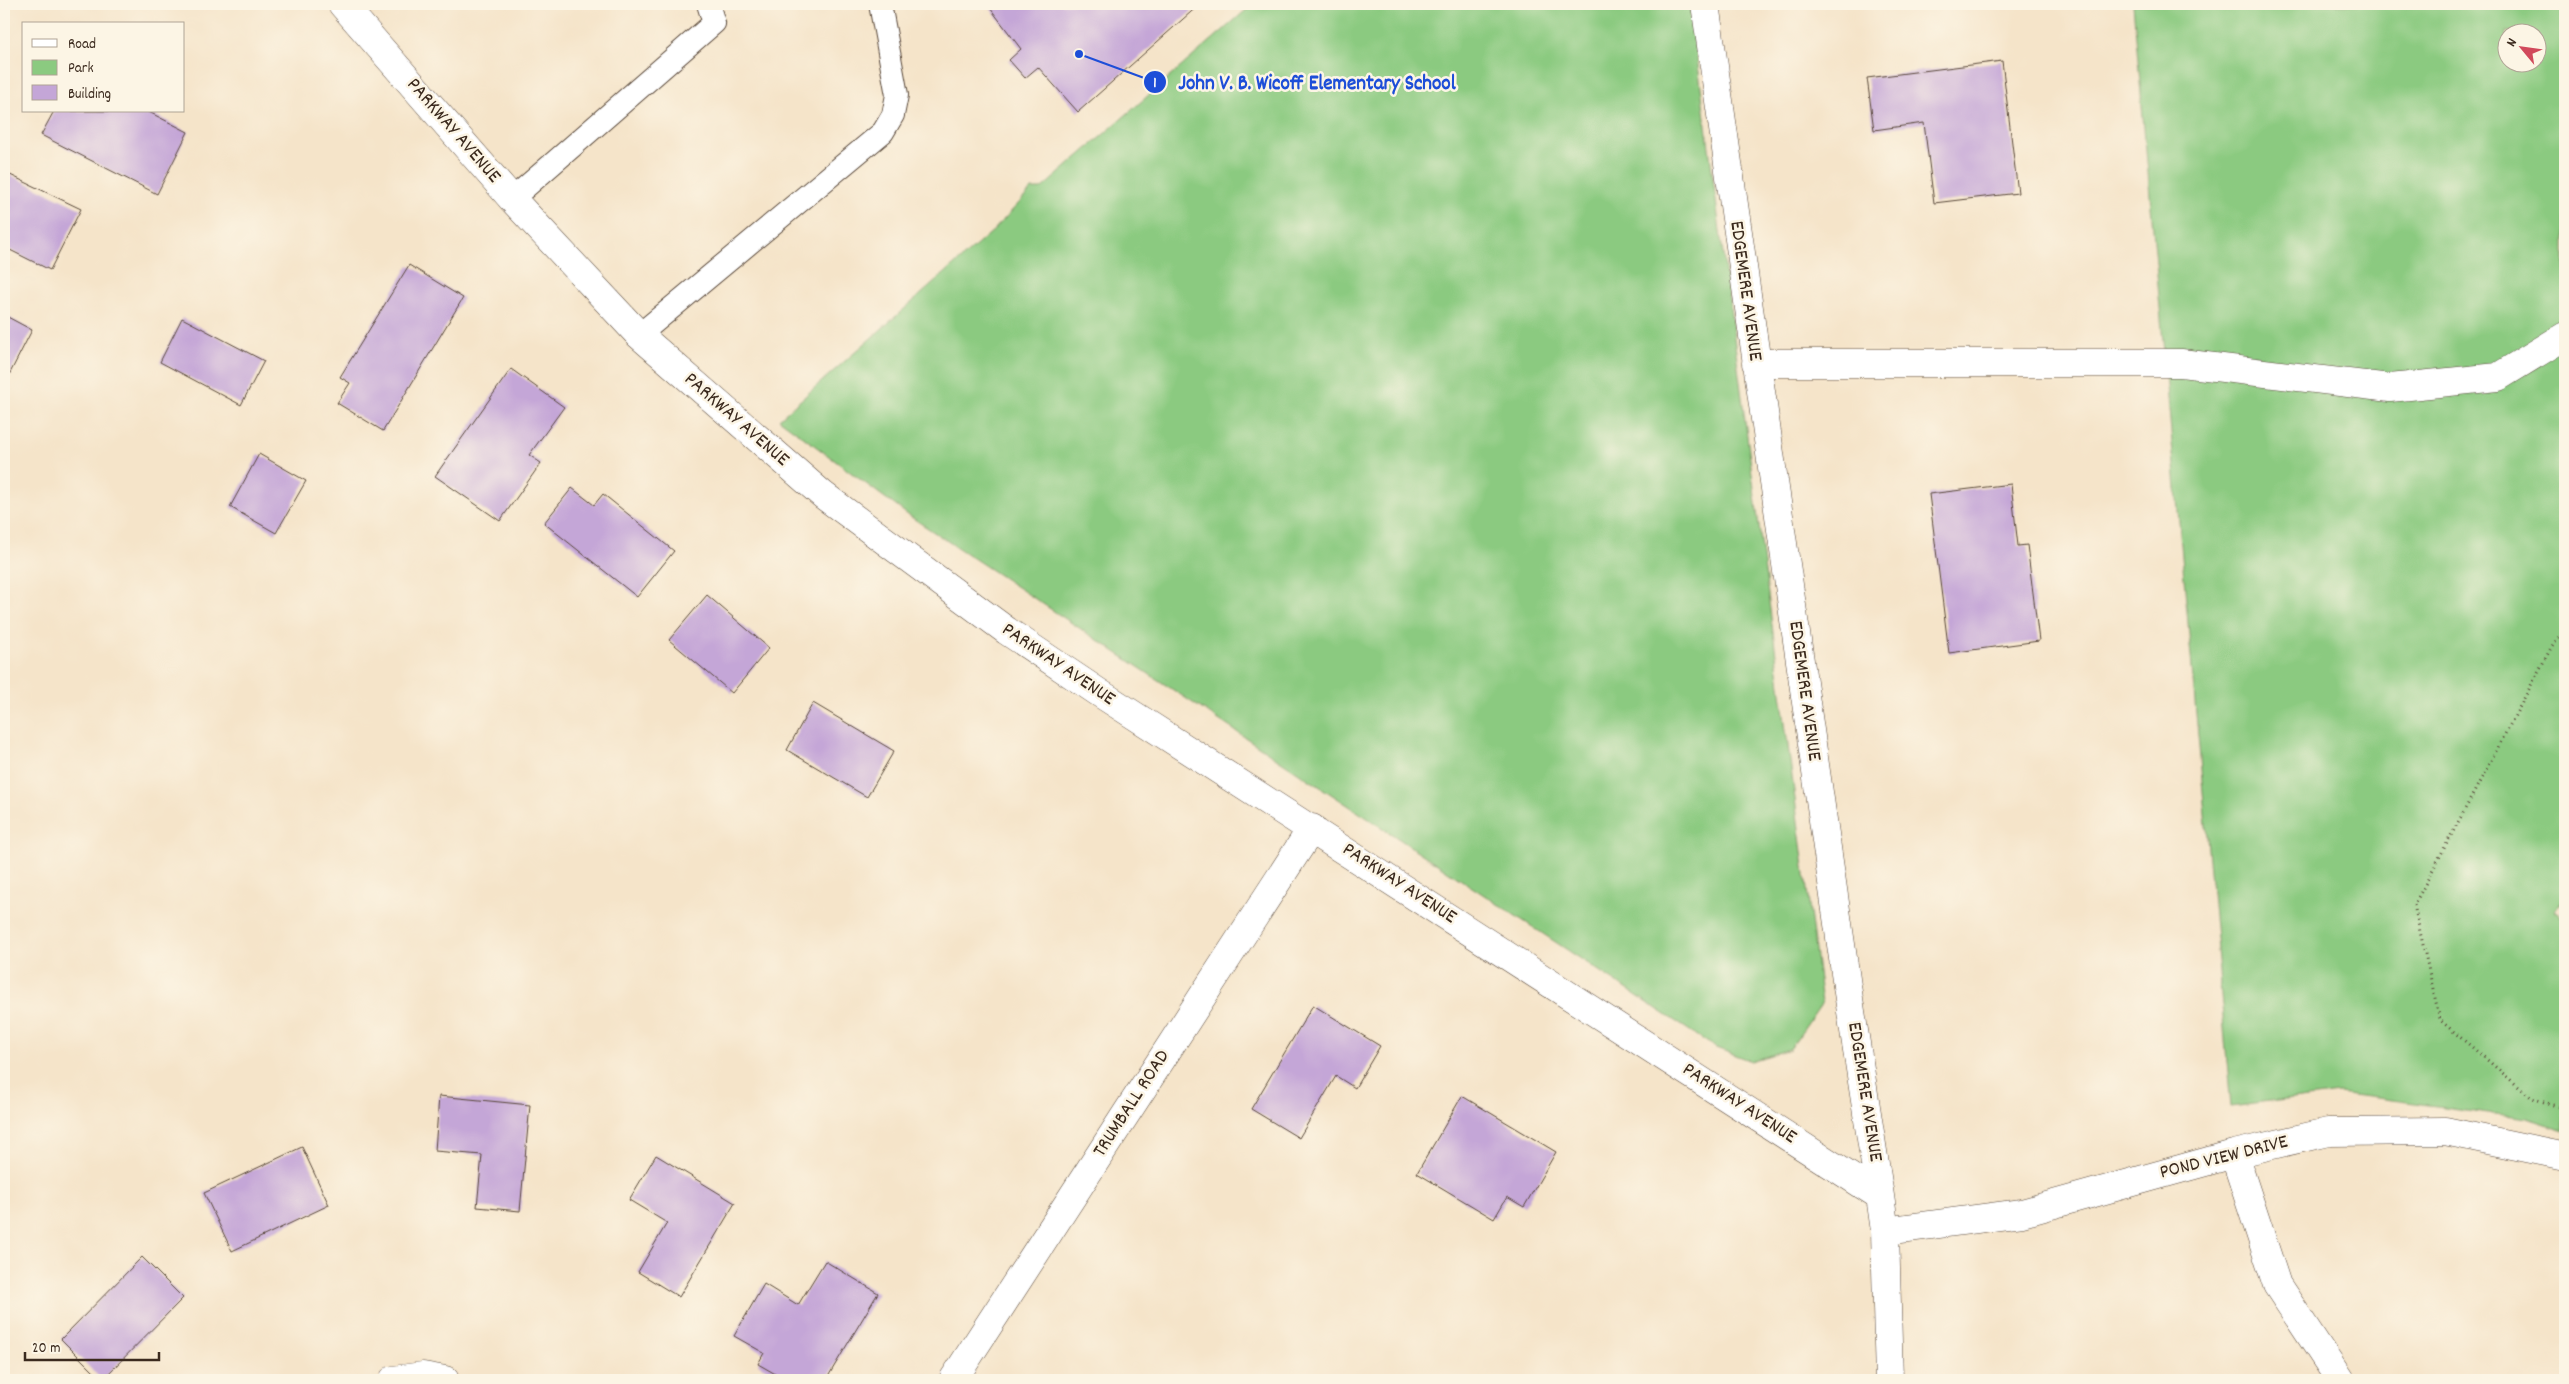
<svg xmlns="http://www.w3.org/2000/svg" width="2569" height="1384" font-family="Dekko,sans-serif">
<rect width="100%" height="100%" fill="#fcf5e5"/>
<filter id="ink" filterUnits="userSpaceOnUse"><feTurbulence type="fractalNoise" baseFrequency=".02" numOctaves="2"/><feDisplacementMap in="SourceGraphic" scale="10" xChannelSelector="R" yChannelSelector="G"/><feConvolveMatrix kernelMatrix="1 2 1 2 8 2 1 2 1" color-interpolation-filters="sRGB"/></filter>
<filter id="wash" filterUnits="userSpaceOnUse"><feTurbulence type="fractalNoise" baseFrequency=".0096" numOctaves="4" result="noise"/><feDisplacementMap in="SourceGraphic" scale="20" xChannelSelector="R" yChannelSelector="G"/><feGaussianBlur stdDeviation="1.12" result="paint"/><feColorMatrix in="noise" values="0 0 0 0 0 0 0 0 0 0 0 0 0 0 0 0 0 1.4 0 .05"/><feComposite in="paint" operator="in"/></filter>
<g filter="url(#wash)">
<rect width="100%" height="100%" fill="#f5e4c9"/>
<!-- green -->
<path fill="#8bca80" stroke="#637a4f" fill-rule="evenodd" d="M1253 4H1690L1822 1003 1790 1049 1751 1061 1716 1048 908 515 779 419 994 230 1032 189H1041Z
M2133 4H2565V896L2554 911 2565 919V1130L2527 1118 2338 1093 2231 1107ZM2506 32H2536V62H2506Z"/>
<g id="blocks">
<!-- building -->
<path fill="#c4a6d7" d="M987 4H1200L1078 112 1038 67 1025 78 1009 60 1021 49Z
M2002 61 2018 193 1934 203 1924 123 1874 130 1867 78Z
M54 111H147L188 132 157 194 41 135Z
M4 172 81 209 50 270 4 247Z
M409 265 463 298 383 431 337 403 350 383 340 377Z
M4 315 32 330 6 381 4 380Z
M182 318 264 361 241 405 160 362Z
M511 369 564 407 529 455 541 463 500 521 435 476Z
M259 454 306 481 276 533 230 507Z
M2011 484 2018 546 2027 545 2039 641 1949 653 1929 494Z
M572 488 594 505 603 494 674 551 637 597 544 523Z
M707 595 769 648 732 693 669 640Z
M813 703 894 751 867 797 787 750Z
M1313 1005 1380 1046 1355 1088 1336 1076 1299 1138 1251 1109Z
M439 1096 530 1105 520 1211 477 1207 482 1155 435 1151Z
M1462 1096 1556 1152 1524 1207 1507 1197 1494 1219 1417 1173Z
M302 1147 329 1205 232 1251 204 1193Z
M656 1155 735 1203 679 1297 638 1272 667 1223 629 1200Z
M142 1257 183 1298 102 1380 61 1339Z
M825 1261 878 1293 826 1380H786L758 1364 764 1353 734 1336 764 1284 798 1305Z"/>
</g>
</g>
<g filter="url(#ink)">
<use href="#blocks" fill-opacity="0" stroke="#574638" stroke-width="1"/>
<g fill="none" stroke-linecap="round" stroke-linejoin="round">
<!-- service casing -->
<g stroke="#574638" stroke-width="24">
<path id="service" d="M512 199 714 23 708 4
M639 335 883 132 893 115 897 95 880 4"/>
</g>
<!-- minor casing -->
<g stroke="#574638" stroke-width="29">
<path id="minor" d="M342 4 512 199 639 335 823 495 1007 631 1098 692 1880 1196
M1705 4 1847 986 1880 1196 1885 1231 1889 1380
M1756 363H2181L2390 388 2498 377 2565 336
M2234 1154 2277 1285 2340 1380
M1885 1231 2022 1213 2234 1154 2328 1132 2445 1131 2565 1156
M393 1380 423 1376 445 1380
M953 1380 1312 828"/>
</g>
<!-- path -->
<path stroke="#574638" stroke-width="3" stroke-dasharray="1 4" stroke-linecap="butt" d="M2565 629 2552 646 2414 905 2440 1020 2532 1098 2565 1109"/>
<!-- service -->
<use href="#service" stroke="#fff" stroke-width="22"/>
<!-- minor -->
<use href="#minor" stroke="#fff" stroke-width="28"/>
</g>
</g>
<g text-anchor="middle" dominant-baseline="central" stroke-width="5" stroke-linejoin="round" paint-order="stroke">
<!-- street labels -->
<g font-size="20" fill="#3b2a1e" stroke="#fcf5e5">
<text transform="translate(453 131) rotate(49)">PARKWAY AVENUE</text>
<text transform="translate(1745 291) rotate(82)">EDGEMERE AVENUE</text>
<text transform="translate(736 420) rotate(41)">PARKWAY AVENUE</text>
<text transform="translate(1058 665) rotate(34)">PARKWAY AVENUE</text>
<text transform="translate(1804 691) rotate(82)">EDGEMERE AVENUE</text>
<text transform="translate(1399 884) rotate(33)">PARKWAY AVENUE</text>
<text transform="translate(1864 1092) rotate(81)">EDGEMERE AVENUE</text>
<text transform="translate(1132 1104) rotate(-57)">TRUMBALL ROAD</text>
<text transform="translate(1739 1104) rotate(33)">PARKWAY AVENUE</text>
<text transform="translate(2224 1158) rotate(-14)">POND VIEW DRIVE</text>
</g>
</g>
<!-- callouts -->
<path fill="none" stroke="#1d4ed8" stroke-width="2" d="M1079 54L1155 82"/>
<g fill="#1d4ed8" stroke="#fcf5e5" stroke-width="2">
<circle cx="1079" cy="54" r="5"/>
<circle cx="1155" cy="82" r="12"/>
</g>
<g font-size="15" text-anchor="middle" font-weight="bold" fill="#fff">
<text x="1155" y="87">1</text>
</g>
<g font-size="21" text-anchor="middle" font-weight="bold" fill="#1d4ed8" stroke="#fcf5e5" stroke-width="5" stroke-linejoin="round" paint-order="stroke">
<text x="1317" y="89">John V. B. Wicoff Elementary School</text>
</g>
<!-- margin -->
<rect width="2569" height="1384" fill="none" stroke="#fcf5e5" stroke-width="20"/>
<!-- legend -->
<rect x="22" y="22" width="162" height="90" fill="#fcf5e5" stroke="#afa495"/>
<rect x="32" y="39" width="25" height="8" fill="#ffffff" stroke="#afa495"/>
<text x="68" y="48" font-size="15" fill="#3b2a1e">Road</text>
<rect x="32" y="60" width="25" height="15" fill="#8bca80" stroke="#afa495"/>
<text x="68" y="72" font-size="15" fill="#3b2a1e">Park</text>
<rect x="32" y="85" width="25" height="15" fill="#c4a6d7" stroke="#afa495"/>
<text x="68" y="98" font-size="15" fill="#3b2a1e">Building</text>
<!-- north arrow -->
<g transform="translate(2522 48) rotate(299)"><circle r="24" fill="#fcf5e5" stroke="#afa495"/>
<path d="M0-4L9 19L0 12L-9 19Z" fill="#d1495b"/>
<text y="-8" font-size="14" font-weight="bold" text-anchor="middle" fill="#3b2a1e">N</text>
</g>
<!-- scale -->
<path d="M25 1352v8h134v-8" fill="none" stroke="#3b2a1e" stroke-width="2.5"/>
<text x="32" y="1352" font-size="15" fill="#3b2a1e" stroke="#fcf5e5" stroke-width="4" paint-order="stroke">20 m</text>
</svg>
